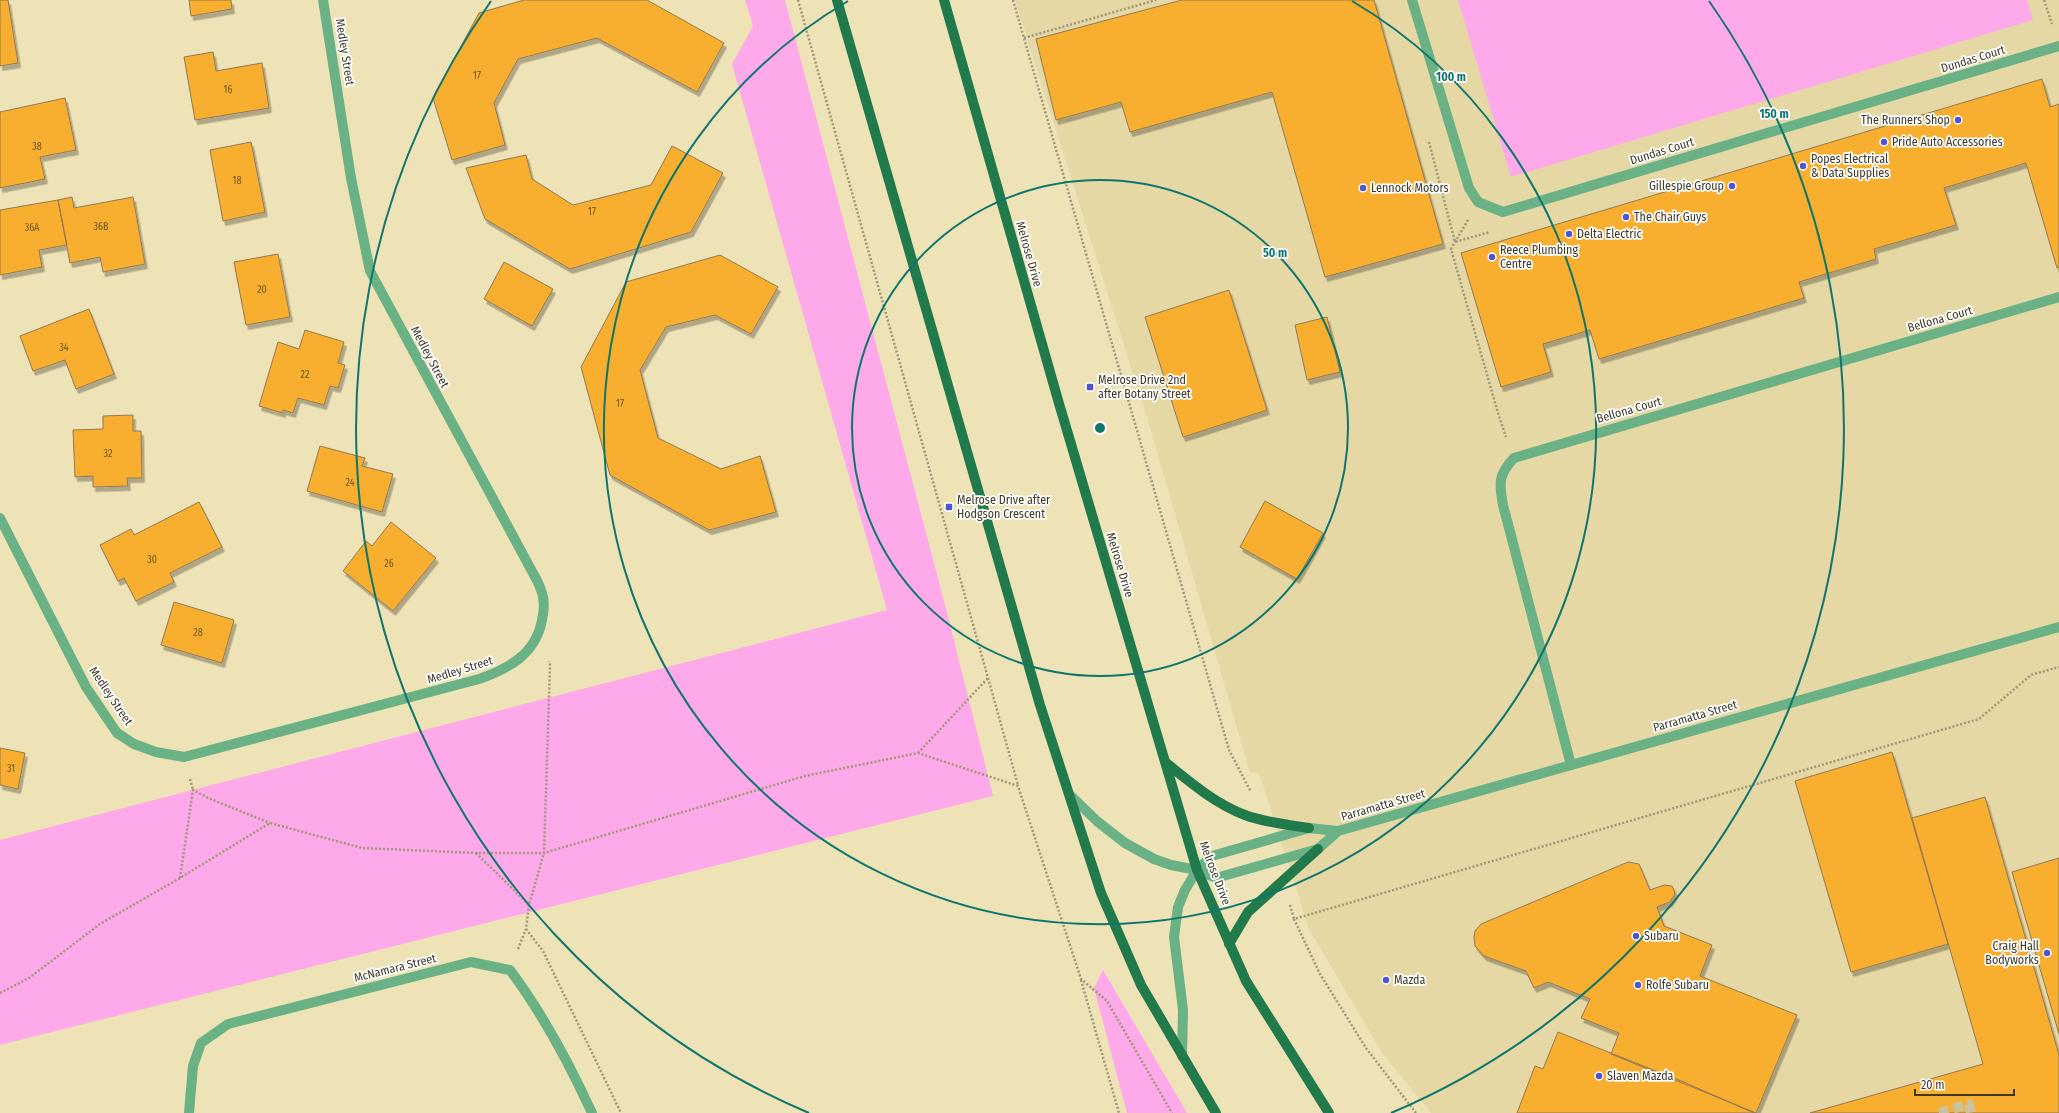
<svg xmlns="http://www.w3.org/2000/svg" width="2059" height="1113" font-family="'Fira Sans Condensed',sans-serif">
<defs>
<filter id="shadow"><feDropShadow dx="2.5" dy="4.5" stdDeviation="0" flood-color="#0004"/></filter>
</defs>
<rect width="100%" height="100%" fill="#eee3b7"/>
<!-- built -->
<path fill="#e5d8a5" d="M1015 0H2059V1113H1431L1382 1053 1309 929 1259 773H1250L1151 431Z"/>
<!-- green -->
<path fill="#feaaea" d="M745 0H785L943 597 993 796 0 1045V840L887 610 732 64 753 26Z
M1458 0H2027L2033 20 1511 177Z
M1103 970 1187 1113H1127L1094 988Z"/>
<!-- building -->
<path fill="#f8ae2d" stroke="#927956" filter="url(#shadow)" d="M0 0H8L18 63 0 66Z
M189 0H231L232 9 191 16Z
M524 0H647L724 43 697 92 597 38 518 59 494 103 505 145 452 160 433 98 479 13Z
M1182 0H1374L1443 244 1325 277 1272 92 1130 132 1121 102 1056 120 1036 39Z
M213 52 216 71 262 63 269 108 195 120 184 57Z
M2042 79 2050 107 2059 104V267L2057 268 2026 163 1944 188 1956 225 1874 249 1876 259 1799 282 1804 298 1599 359 1590 330 1543 344 1551 372 1501 387 1461 253Z
M65 98 76 150 40 157 45 179 0 188V112Z
M251 142 265 212 223 221 210 150Z
M672 146 723 173 691 232 570 269 485 219 466 168 526 155 532 179 573 205 651 185Z
M72 197 74 208 133 197 145 264 103 272 100 257 70 263 58 200Z
M58 200 67 245 39 250 42 267 0 275V210Z
M278 254 290 317 246 325 234 262Z
M720 255 778 287 751 334 715 315 666 327 640 370 658 438 721 469 760 456 776 512 709 530 610 475 581 367 626 282Z
M504 262 553 289 532 326 484 299Z
M1229 290 1267 410 1183 437 1145 317Z
M89 309 114 374 76 389 65 360 33 371 20 336Z
M1327 317 1340 372 1307 380 1295 325Z
M305 330 344 342 338 363 345 365 338 388 330 386 324 405 298 398 293 413 283 410V413L259 406 278 342 299 349Z
M133 415V431H141L142 478H127L128 486 93 487V476L75 477 73 430 103 429V416Z
M320 446 365 458 362 466 393 474 382 512 307 491Z
M1265 501 1323 533 1297 579 1240 547Z
M199 502 222 547 170 573 174 582 136 601 124 578 118 581 100 545 131 529 134 535Z
M391 522 436 558 393 611 343 571 366 541 372 546Z
M174 602 234 620 222 663 161 645Z
M0 748 25 753 18 789 0 785Z
M1892 752 1948 944 1851 972 1795 781Z
M1985 797 2059 1055V1113H1810L1983 1064 1912 818Z
M2059 858V1034L2012 872Z
M1628 862 1639 864 1650 890 1664 885 1672 886 1674 890 1675 894 1670 902 1657 907 1664 926 1712 945 1700 976 1797 1015 1756 1113 1611 1054 1619 1033 1581 1018 1590 999 1548 982 1534 988 1526 971 1484 956 1475 946 1474 938 1475 931 1481 924Z
M1558 1032 1686 1083 1754 1113H1517L1535 1066 1543 1069Z"/>
<g fill="none" stroke-linecap="round" stroke-linejoin="round">
<!-- minor-tunnel -->
<path stroke="#cbc19a" stroke-width="10" stroke-dasharray="10 5" stroke-linecap="butt" d="M1939 1113 1969 1104 1971 1113"/>
<!-- path -->
<path stroke="#9f9777" stroke-width="2.5" stroke-dasharray="2 2" stroke-linecap="butt" d="M798 0 1018 785
M1013 0 1229 750 1251 792
M2044 0 2052 24
M1024 38 1156 0
M1429 142 1455 242 1490 232
M1468 220 1451 249 1498 413 1506 437
M918 753 988 678
M190 779 193 790
M476 853 529 905 544 853 550 665 549 661
M180 878 193 790 208 798 270 823
M1290 905 1294 919
M526 929 543 951 621 1113
M518 949 526 929 529 905
M1081 980 1119 1113
M0 993 29 978 100 924 180 878 270 823 362 848 476 853H544L805 776 918 753 1018 786 1081 979 1107 1001 1172 1113
M1416 1113 1366 1048 1320 974 1294 919 1979 719 2031 675 2059 667"/>
<!-- minor -->
<path stroke="#6ab185" stroke-width="10" d="M1412 0 1469 188 1478 202 1503 212 2059 46
M0 518 86 687 117 733 134 744 156 752 184 757 479 679C508 669 536 654 542 620 544 611 545 602 542 593 539 582 532 572 527 562L370 271 351 178 323 0
M1571 765 1503 505C1499 483 1498 475 1514 458L2059 297
M1070 795 1098 822 1125 843 1154 859 1171 865 1197 870 1216 878 1318 849 1338 831
M1182 1056 1183 1010 1174 937 1178 907 1185 890 1197 870 1212 856 1271 839 1309 828 1338 831 2059 627
M189 1113 193 1066 201 1043 228 1024 471 962 510 970C543 1014 569 1063 592 1113"/>
<!-- major -->
<path stroke="#217a4b" stroke-width="10" d="M837 0 1040 705 1101 893 1141 985 1216 1113
M944 0 1058 400 1197 870 1246 981 1329 1113
M1165 762C1190 782 1214 803 1245 815 1263 822 1289 825 1309 828
M1229 944 1248 912 1318 849"/>
</g>
<!-- distance rings -->
<g fill="none" stroke="#0f766e" stroke-width="2">
<circle cx="1100" cy="428" r="248"/>
<path d="M1352 1A496 496 0 1 1 848 1"/>
<path d="M809 1113A744 744 0 0 1 491 1M1709 1A744 744 0 0 1 1391 1113"/>
</g>
<!-- markers -->
<g fill="#4f56cc" stroke="#fff" stroke-width="1.5">
<circle cx="1958" cy="120" r="4"/>
<circle cx="1884" cy="142" r="4"/>
<circle cx="1803" cy="166" r="4"/>
<circle cx="1732" cy="186" r="4"/>
<circle cx="1363" cy="188" r="4"/>
<circle cx="1626" cy="217" r="4"/>
<circle cx="1569" cy="234" r="4"/>
<circle cx="1492" cy="257" r="4"/>
<rect x="1086" y="383" width="8" height="8" rx="2"/>
<rect x="945" y="503" width="8" height="8" rx="2"/>
<circle cx="1636" cy="936" r="4"/>
<circle cx="2047" cy="953" r="4"/>
<circle cx="1386" cy="980" r="4"/>
<circle cx="1638" cy="985" r="4"/>
<circle cx="1599" cy="1076" r="4"/>
</g>
<g text-anchor="middle" dominant-baseline="central" stroke-width="3.5" stroke-linejoin="round" paint-order="stroke">
<!-- number labels -->
<g font-size="10" fill="#6c5628">
<text x="477" y="76">17</text>
<text x="228" y="90">16</text>
<text x="37" y="147">38</text>
<text x="237" y="181">18</text>
<text x="592" y="212">17</text>
<text x="101" y="227">36B</text>
<text x="32" y="228">36A</text>
<text x="262" y="290">20</text>
<text x="64" y="348">34</text>
<text x="305" y="375">22</text>
<text x="620" y="404">17</text>
<text x="108" y="454">32</text>
<text x="350" y="483">24</text>
<text x="152" y="560">30</text>
<text x="389" y="564">26</text>
<text x="198" y="633">28</text>
<text x="11" y="769">31</text>
</g>
<!-- street labels -->
<g font-size="12" fill="#3d3927" stroke="#fff">
<text transform="translate(345 52) rotate(81)">Medley Street</text>
<text transform="translate(1973 59) rotate(-17)">Dundas Court</text>
<text transform="translate(1662 151) rotate(-17)">Dundas Court</text>
<text transform="translate(1029 254) rotate(74)">Melrose Drive</text>
<text transform="translate(1940 319) rotate(-16)">Bellona Court</text>
<text transform="translate(430 357) rotate(62)">Medley Street</text>
<text transform="translate(1629 410) rotate(-16)">Bellona Court</text>
<text transform="translate(1120 565) rotate(73)">Melrose Drive</text>
<text transform="translate(460 670) rotate(-17)">Medley Street</text>
<text transform="translate(111 696) rotate(56)">Medley Street</text>
<text transform="translate(1695 716) rotate(-16)">Parramatta Street</text>
<text transform="translate(1383 805) rotate(-16)">Parramatta Street</text>
<text transform="translate(1215 873) rotate(69)">Melrose Drive</text>
<text transform="translate(395 968) rotate(-14)">McNamara Street</text>
</g>
<!-- poi labels -->
<g font-size="12" fill="#3d3927" stroke="#fff" text-anchor="start">
<text x="1950" y="120" text-anchor="end">The Runners Shop</text>
<text x="1892" y="142">Pride Auto Accessories</text>
<text x="1811" y="159">Popes Electrical<tspan x="1811" dy="14">&amp; Data Supplies</tspan></text>
<text x="1724" y="186" text-anchor="end">Gillespie Group</text>
<text x="1371" y="188">Lennock Motors</text>
<text x="1634" y="217">The Chair Guys</text>
<text x="1577" y="234">Delta Electric</text>
<text x="1500" y="250">Reece Plumbing<tspan x="1500" dy="14">Centre</tspan></text>
<text x="1098" y="380">Melrose Drive 2nd<tspan x="1098" dy="14">after Botany Street</tspan></text>
<text x="957" y="500">Melrose Drive after<tspan x="957" dy="14">Hodgson Crescent</tspan></text>
<text x="1644" y="936">Subaru</text>
<text x="2039" y="946" text-anchor="end">Craig Hall<tspan x="2039" dy="14">Bodyworks</tspan></text>
<text x="1394" y="980">Mazda</text>
<text x="1646" y="985">Rolfe Subaru</text>
<text x="1607" y="1076">Slaven Mazda</text>
</g>
</g>
<circle cx="1100" cy="428" r="6" fill="#0f766e" stroke="#fff" stroke-width="2"/>
<g font-size="12" text-anchor="middle" font-weight="bold" fill="#0f766e" stroke="#fff" stroke-width="3.5" stroke-linejoin="round" paint-order="stroke">
<text x="1451" y="81">100 m</text>
<text x="1774" y="118">150 m</text>
<text x="1275" y="257">50 m</text>
</g>
<!-- scale -->
<path d="M1915 1089v6h99v-6" fill="none" stroke="#3d3927" stroke-width="2"/>
<text x="1921" y="1089" font-size="12" fill="#3d3927" stroke="#ffffff" stroke-width="3" paint-order="stroke">20 m</text>
</svg>
